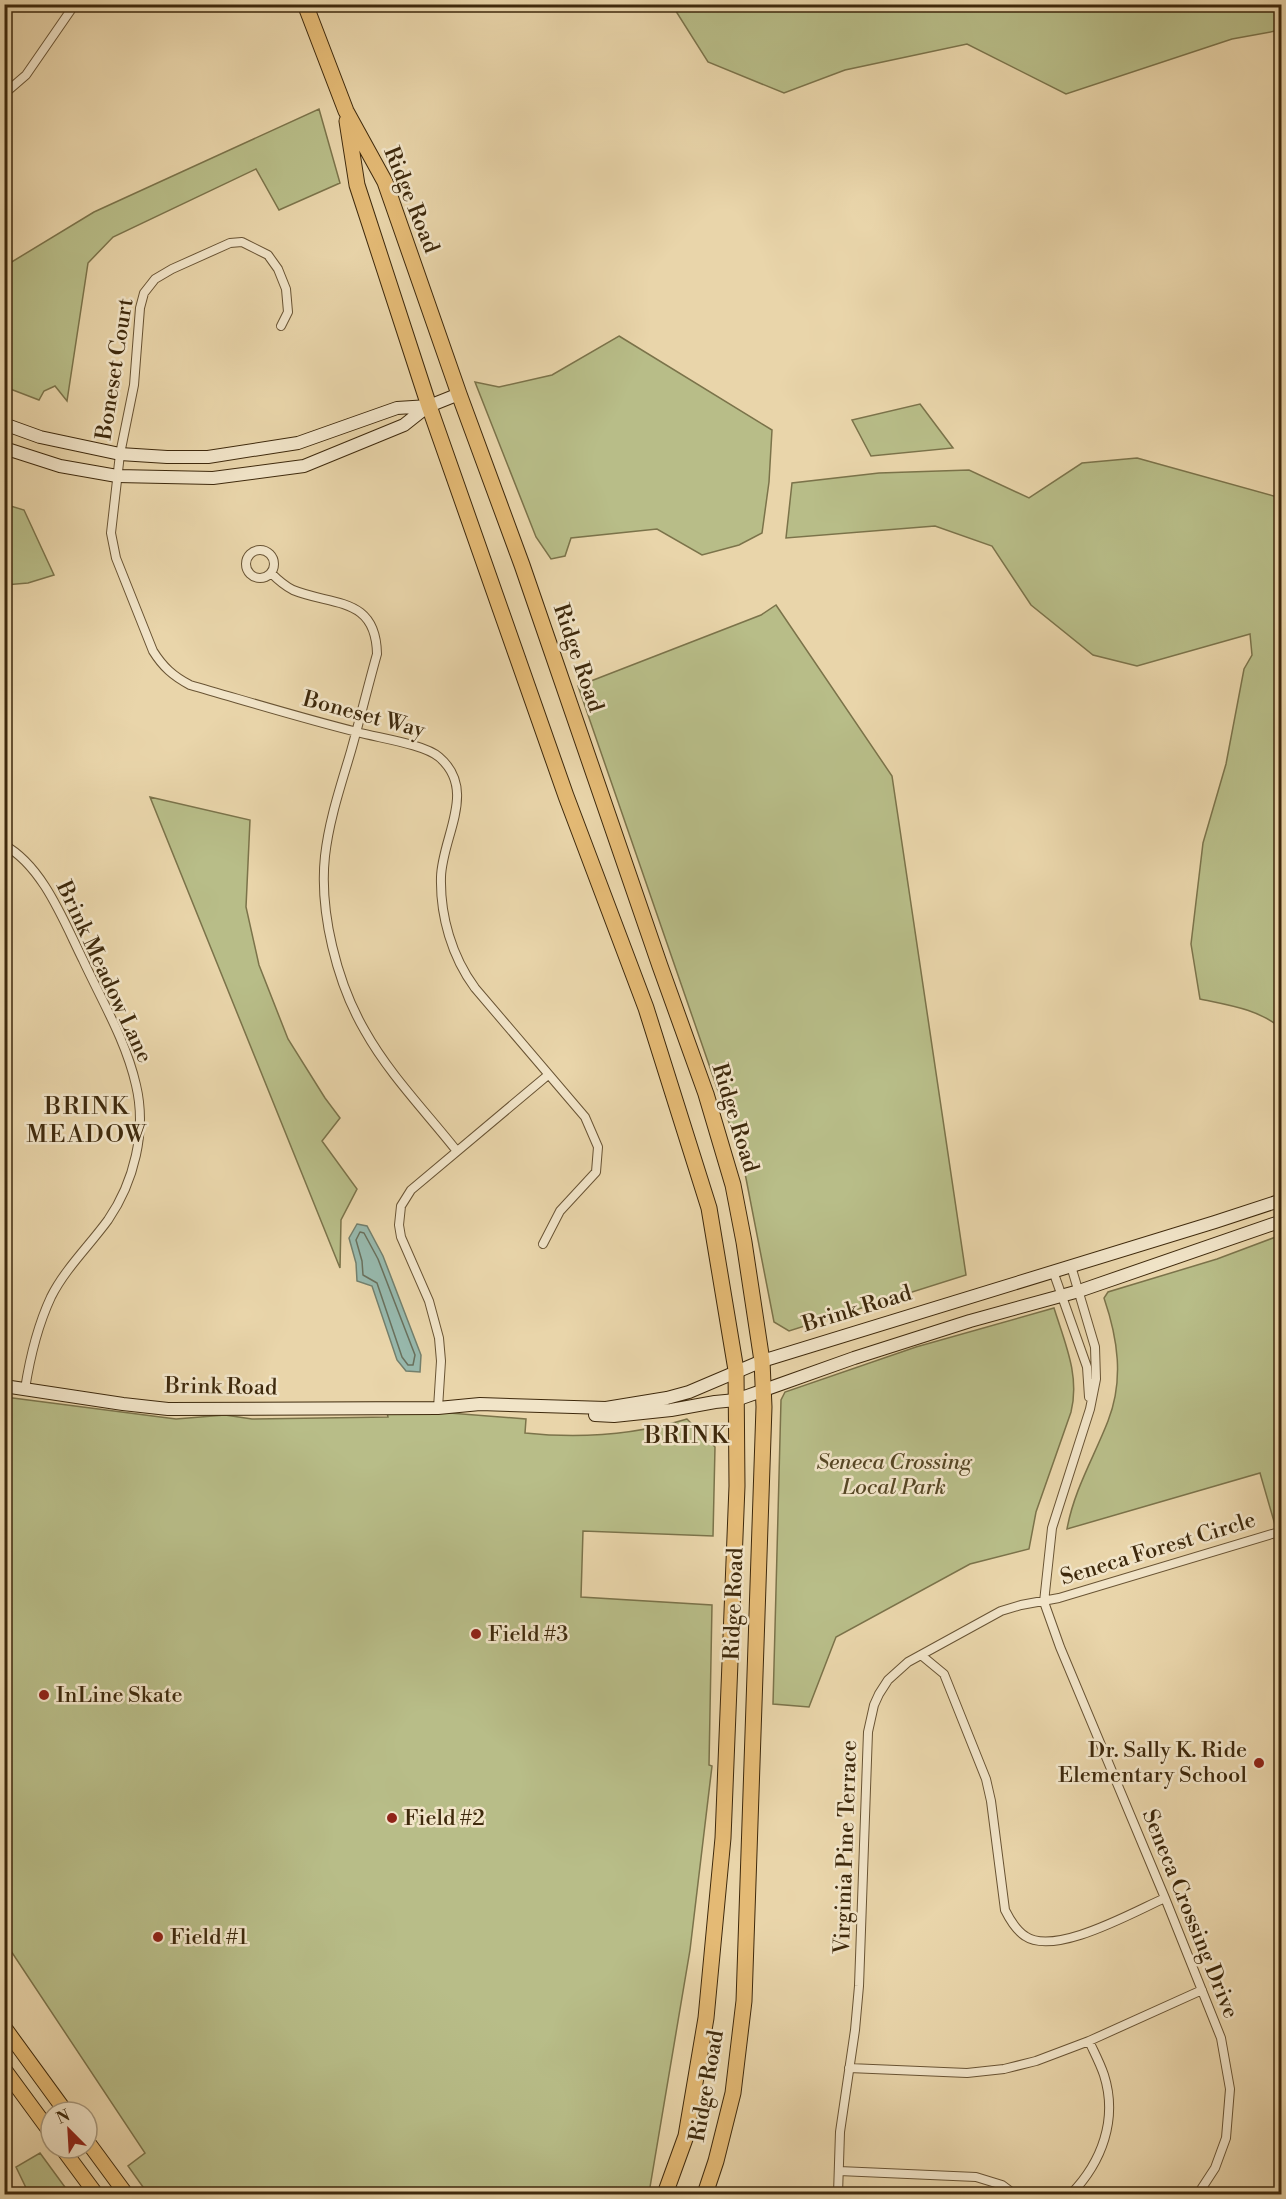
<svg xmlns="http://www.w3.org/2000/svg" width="1286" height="2199" font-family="'Libre Bodoni',serif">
<rect width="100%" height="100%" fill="#e9d5aa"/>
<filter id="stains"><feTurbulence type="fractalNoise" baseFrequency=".00333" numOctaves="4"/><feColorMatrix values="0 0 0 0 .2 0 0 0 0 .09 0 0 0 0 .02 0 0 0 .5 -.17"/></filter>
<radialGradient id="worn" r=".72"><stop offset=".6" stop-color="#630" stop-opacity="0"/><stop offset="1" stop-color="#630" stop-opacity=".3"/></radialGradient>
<!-- green -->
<path fill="#b8bd88" stroke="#7b734a" stroke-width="1.5" d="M1281 4V30L1232 39 1066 94 967 44 845 70 784 93 708 62 672 5Z
M319 109 340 183 279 210 256 169 113 237 88 263 67 401 55 386 44 391 39 400 5 387V266L94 212Z
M619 336 772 430 769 482 762 533 739 545 702 555 657 529 571 538 565 556 551 559 536 537 475 382 499 387 552 375Z
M920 404 953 448 871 456 852 420Z
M1137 458 1281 498V1028C1258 1009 1228 1005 1200 999L1191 944 1203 843 1226 764 1244 669 1252 655 1250 634 1137 666 1093 655 1031 605 992 546 935 526 786 538 792 483 879 473 969 470 1029 498 1082 463Z
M4 504 24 510 54 575 28 583 5 585Z
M776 605 892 776 966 1275 789 1331 774 1322 743 1163 578 686 761 615Z
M150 797 250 820 246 907 259 965 288 1039 325 1098 340 1118 322 1141 357 1189 341 1220 340 1268Z
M1281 1235V1523L1275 1525 1260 1473 1067 1529C1074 1490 1094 1457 1108 1421 1124 1380 1118 1339 1104 1298L1108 1292 1217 1259Z
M1054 1308C1065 1343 1080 1376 1071 1412L1036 1512 1029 1549 970 1564 836 1637 809 1707 773 1704 781 1400 785 1392 916 1347Z
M5 1397 176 1419 225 1415 252 1419 388 1417 386 1408 526 1419 525 1433C581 1439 634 1435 687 1419L715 1447 713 1536 583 1531 581 1597 712 1605 709 1765 712 1766 690 1950 650 2187 647 2194H148L128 2166 145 2153 5 1942Z
M40 2153 70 2194H29L16 2167Z"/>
<!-- water -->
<path fill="#97b8ac" stroke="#737f6c" stroke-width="1.5" d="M357 1224 367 1226 383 1256 421 1355 420 1372 406 1371 397 1360 372 1286 357 1281 356 1263 349 1238Z"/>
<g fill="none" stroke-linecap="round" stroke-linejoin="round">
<!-- shore -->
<path stroke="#6a705c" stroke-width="1.5" d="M360 1232 364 1233 378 1259 415 1355 413 1365H408L402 1357 377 1283 363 1275 362 1261 356 1240Z"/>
<!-- street casing -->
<g stroke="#695434" stroke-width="10">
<path id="street" d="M4 94 26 75 75 4
M281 326 288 312 286 289 278 269 268 255 242 242 230 243 172 269 155 279 144 293 140 308 134 385 120 454 111 533 116 558 153 651C163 667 173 676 190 685 246 701 301 718 357 732 378 738 424 744 439 757 478 790 442 837 441 877 440 916 452 957 475 988L585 1117 598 1147 596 1172 560 1211 543 1244
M246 564a14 14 0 1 1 28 0a14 14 0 1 1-28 0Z
M271 573C277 579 285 586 293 590 332 606 376 596 377 654 368 686 360 719 351 751 341 785 329 820 325 856 319 912 337 983 365 1031 389 1074 426 1112 456 1150
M4 845C43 866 64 922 83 960 102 1001 126 1041 136 1085 147 1131 134 1182 108 1220 89 1246 65 1269 51 1297 37 1327 30 1357 25 1389
M1071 1266 1095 1347 1096 1379 1090 1409 1052 1528 1044 1602 1060 1647 1165 1898 1221 2038 1230 2089 1226 2138 1215 2168 1198 2194
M1053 1271 1087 1367 1089 1397
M438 1408 441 1361 439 1338 429 1301 401 1237 399 1225 401 1206 411 1190 548 1075
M921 1655 944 1674 986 1779 991 1801 1005 1910C1010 1920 1016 1930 1025 1936 1055 1957 1135 1911 1165 1898
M849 2068 967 2073 1004 2069 1036 2061 1089 2041 1202 1990
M839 2171 976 2177 1002 2185 1014 2194
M838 2194 840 2132 855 2030 859 1986 868 1732 874 1705 879 1694 888 1680 908 1662 1001 1611 1021 1605 1059 1598 1282 1531
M1071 2194C1102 2162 1118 2119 1104 2075 1100 2063 1094 2052 1089 2041"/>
</g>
<!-- secondary casing -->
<g stroke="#3e290c" stroke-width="14">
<path id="secondary" d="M4 424 40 437 120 454 167 457H208L298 443 397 408 429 406 459 394
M4 448 60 466 117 476 213 478 304 466 404 425 428 406
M4 1386 123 1404 168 1409 438 1408 480 1404 606 1408 667 1398 689 1392 762 1361 1215 1222 1282 1200
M595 1415 614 1416 671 1410 715 1402 736 1400 854 1358 970 1321 1079 1291 1282 1221"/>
</g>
<!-- primary casing -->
<g stroke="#3e290c" stroke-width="16">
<path id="primary" d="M4 2027 66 2112
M4 2069 51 2133
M87 2141 126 2194
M62 2148 96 2194"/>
</g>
<!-- highway casing -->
<g stroke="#3e290c" stroke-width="17">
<path id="highway" d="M305 4 346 111 385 182 459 394 522 565 660 966 706 1094 733 1185 744 1242 762 1361 764 1407 744 2001 733 2093 716 2161 705 2194
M347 121 357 185 429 406 566 796 646 1008 709 1208 736 1370 737 1486 723 1838 706 2018 686 2136 665 2194"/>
</g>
<!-- street -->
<use href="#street" stroke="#f1e4c8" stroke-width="8"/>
<!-- secondary -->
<use href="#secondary" stroke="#f1e4c8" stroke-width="12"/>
<!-- primary -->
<use href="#primary" stroke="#e4ba75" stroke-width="14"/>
<!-- highway -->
<use href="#highway" stroke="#e4ba75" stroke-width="15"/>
</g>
<!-- markers -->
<g fill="#8f2418" stroke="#f1e4c8" stroke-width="2">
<circle cx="476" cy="1634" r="6"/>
<circle cx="44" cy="1695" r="6"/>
<circle cx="1259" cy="1763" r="6"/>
<circle cx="392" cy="1818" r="6"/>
<circle cx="158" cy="1937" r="6"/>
</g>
<g text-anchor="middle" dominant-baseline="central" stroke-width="5" stroke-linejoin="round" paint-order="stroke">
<!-- street labels -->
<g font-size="22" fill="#3e290c" stroke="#f1e4c8">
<text transform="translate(411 200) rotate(68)">Ridge Road</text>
<text transform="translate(115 369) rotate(-81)">Boneset Court</text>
<text transform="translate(578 658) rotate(71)">Ridge Road</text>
<text transform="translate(364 715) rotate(15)">Boneset Way</text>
<text transform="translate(104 972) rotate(65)">Brink Meadow Lane</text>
<text transform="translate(735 1118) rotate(73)">Ridge Road</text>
<text transform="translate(857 1309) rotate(-17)">Brink Road</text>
<text transform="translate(221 1387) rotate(1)">Brink Road</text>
<text transform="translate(1158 1549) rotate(-17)">Seneca Forest Circle</text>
<text transform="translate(734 1604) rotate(-88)">Ridge Road</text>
<text transform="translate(846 1847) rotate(-88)">Virginia Pine Terrace</text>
<text transform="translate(1190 1914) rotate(68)">Seneca Crossing Drive</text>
<text transform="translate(707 2086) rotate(-80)">Ridge Road</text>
</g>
<!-- park labels -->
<g font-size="22" font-style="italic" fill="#564725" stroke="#f1e4c8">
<text x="894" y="1462">Seneca Crossing<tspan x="894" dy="25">Local Park</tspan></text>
</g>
<!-- poi labels -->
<g font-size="22" fill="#3e290c" stroke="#f1e4c8" text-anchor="start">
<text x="488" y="1634">Field #3</text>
<text x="56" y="1695">InLine Skate</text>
<text x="1247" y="1750" text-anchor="end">Dr. Sally K. Ride<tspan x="1247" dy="25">Elementary School</tspan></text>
<text x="404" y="1818">Field #2</text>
<text x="170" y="1937">Field #1</text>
</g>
<!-- neighbourhood labels -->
<g font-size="24" letter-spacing="1.5" fill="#3e290c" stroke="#f1e4c8">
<text x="87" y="1107">BRINK<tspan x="87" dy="28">MEADOW</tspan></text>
<text x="687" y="1436">BRINK</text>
</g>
</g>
<!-- margin -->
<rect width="1286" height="2199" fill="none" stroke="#e9d5aa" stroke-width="24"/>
<rect x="6" y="6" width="1274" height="2187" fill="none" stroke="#3e290c" stroke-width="3"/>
<rect x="12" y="12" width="1262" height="2175" fill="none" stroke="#3e290c" stroke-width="1.5"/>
<!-- north arrow -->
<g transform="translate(69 2130) rotate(336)"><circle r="28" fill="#f1e4c8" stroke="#a9997d" stroke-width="1.5"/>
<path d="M0-4.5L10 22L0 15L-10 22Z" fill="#8f2418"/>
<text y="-9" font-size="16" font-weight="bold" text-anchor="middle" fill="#3e290c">N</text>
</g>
<rect width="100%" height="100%" filter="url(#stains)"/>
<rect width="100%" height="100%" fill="url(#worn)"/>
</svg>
